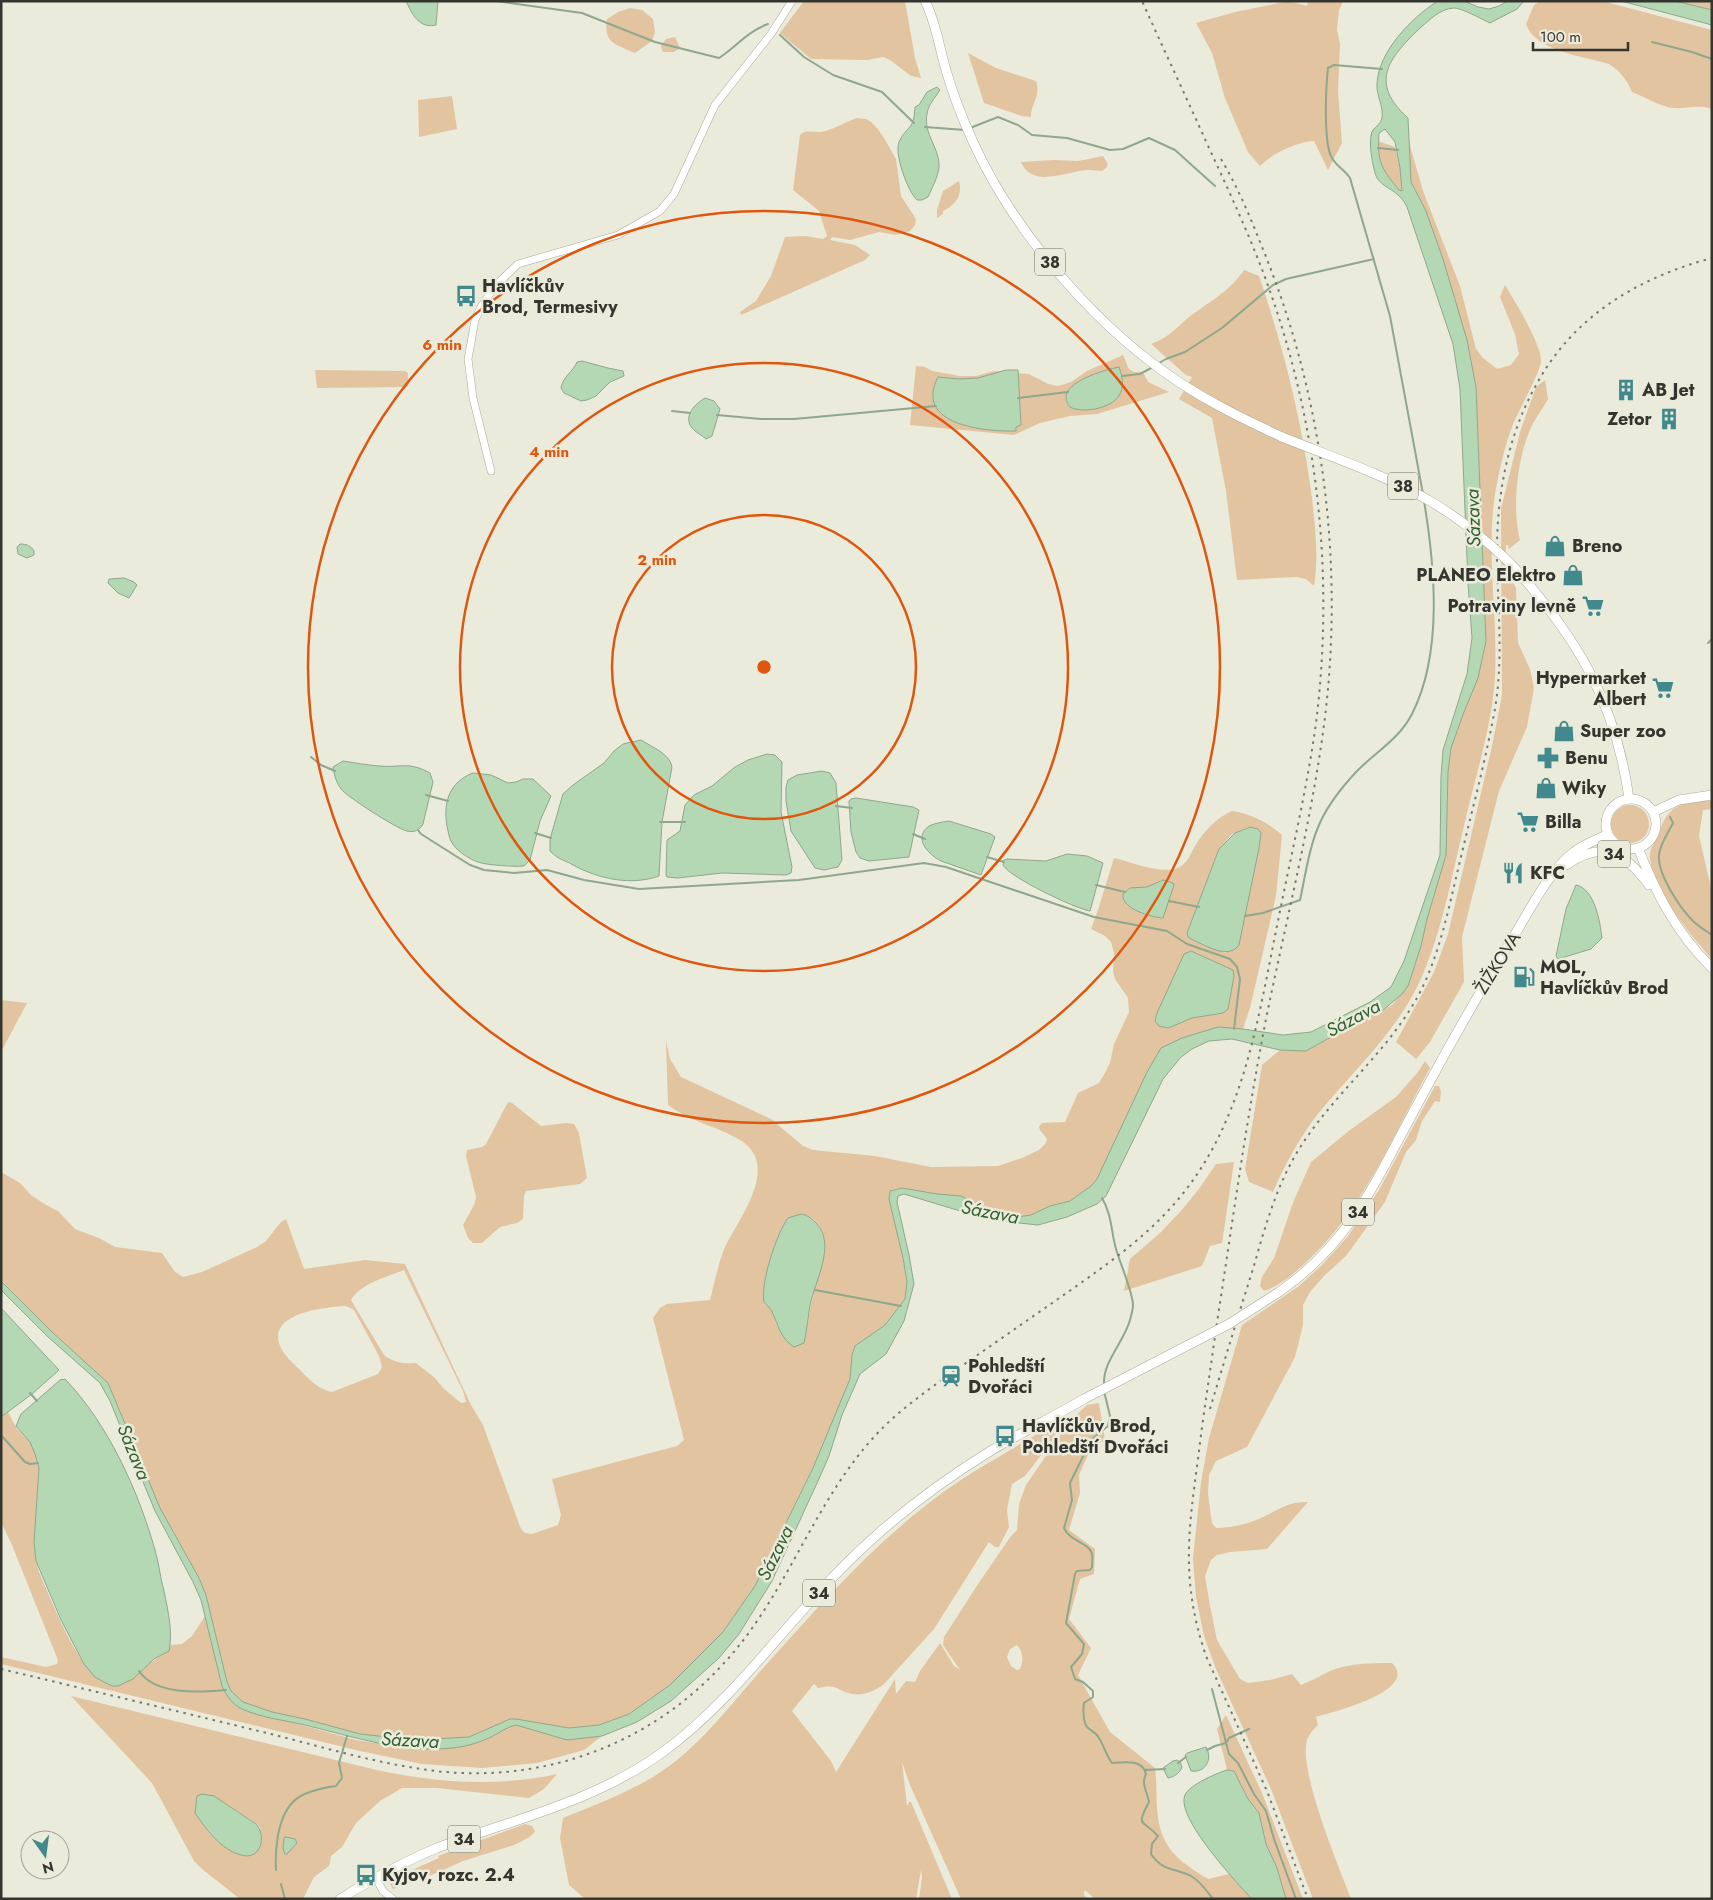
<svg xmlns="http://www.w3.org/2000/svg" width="1713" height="1900" font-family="Jost,sans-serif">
<rect width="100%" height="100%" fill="#ebebdc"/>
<!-- green -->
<path fill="#e2c4a1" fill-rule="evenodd" d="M804 1H905L915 58 921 78 911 76 890 60 883 57 867 60 811 59 780 33Z
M1289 1 1307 6 1308 1H1343L1339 11 1337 30 1340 44 1338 91 1342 143 1328 170 1314 141C1296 142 1272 154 1260 166L1248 152 1225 98 1212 53 1196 23 1235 12Z
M1540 1H1602L1712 30V109C1699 104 1686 109 1673 108 1659 106 1645 97 1632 92 1628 81 1619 70 1609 64 1586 57 1534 51 1526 24L1534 5Z
M1675 1H1712V10Z
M630 8 642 10 653 19 655 32 652 41 635 53C615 44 603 43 607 19L618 12Z
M675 37 680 48 674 52H663L661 46 666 39Z
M968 53 996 68 1036 81C1041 97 1031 103 1031 117L1022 116 984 103Z
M452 96 457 129 419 137 418 100Z
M857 118 866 119 871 122 877 128 884 138 896 159 901 196 916 219 915 225 910 231 896 235 879 232 850 240 832 237 830 240 855 245 870 255 865 260 741 315 740 312 756 301 771 276 785 237 806 236 823 239 827 236 819 211 793 190 800 135 804 132C810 131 816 132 821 132 833 130 845 122 857 118Z
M1407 135 1423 191 1460 286 1476 349 1483 358 1497 369 1511 365 1519 354 1515 334 1500 297 1505 285C1515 302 1540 341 1541 360 1542 370 1517 413 1512 427 1504 448 1499 472 1495 494 1486 555 1498 616 1495 677 1492 727 1475 777 1464 826 1451 878 1442 934 1419 983 1395 1034 1352 1072 1317 1115 1299 1139 1285 1164 1273 1192L1249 1182 1245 1169 1262 1065 1280 1050 1306 1051 1392 1005 1408 986 1421 946 1427 919 1446 855 1448 772 1451 748 1464 712 1478 678 1486 641 1476 387 1467 340 1443 259 1426 211 1411 182Z
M1378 141 1395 147 1400 168 1402 191 1399 190C1386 173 1377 164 1378 141Z
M1103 156 1108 164 1106 168 1102 171C1098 171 1094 170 1090 170 1068 170 1033 190 1021 162L1054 160 1078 161Z
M959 181C963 196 955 205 943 211V214L937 218V210L943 191Z
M1244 270 1259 276C1284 349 1302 422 1312 498 1315 527 1319 557 1314 586L1306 579 1296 577 1237 580 1226 491 1212 418 1179 399 1192 377 1186 375 1151 344C1172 336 1177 326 1193 314 1211 301 1232 289 1244 270Z
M1123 355 1129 369 1134 372H1141L1144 374 1148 382 1169 392 1097 414 1070 416 1040 423 1014 435 910 425 916 366 925 367 932 371 960 376H976L994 371 1029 374 1048 384 1058 386 1071 382 1087 371Z
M315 370 405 371 408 373V387L317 388Z
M1545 380 1548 399C1542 410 1533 421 1529 432 1517 462 1512 509 1520 540L1509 549 1508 545H1506L1505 569 1516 588 1518 643 1530 669 1534 688 1527 727 1499 791 1462 937 1464 982 1430 1042 1416 1059 1396 1042 1434 972 1448 934 1492 746 1502 695 1501 509 1520 432 1536 387Z
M1712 800V809L1703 810 1699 836 1712 892V959C1691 936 1652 889 1650 858 1649 848 1656 842 1659 833 1669 802 1682 804 1712 800Z
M1611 824a19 19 0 1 1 38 0a19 19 0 1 1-38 0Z
M1232 811C1249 813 1269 823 1282 835L1276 896 1250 1008 1243 1029 1218 1027 1153 1062 1147 1072 1097 1179 1091 1186 1070 1201 1050 1206 1031 1215 1017 1217 981 1206 961 1196 890 1191 907 1282 905 1299 885 1325 855 1346 852 1355 850 1379 818 1457 755 1586 723 1632 670 1685 629 1714 598 1725 569 1728 516 1719H510L469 1737 416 1740 360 1734 305 1719 272 1712 243 1702 231 1691 227 1682 206 1595 199 1578 160 1508 108 1383 51 1331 1 1280V1172L20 1183 31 1195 46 1205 58 1211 75 1229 99 1238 115 1247 162 1253 175 1272 183 1277 202 1272 257 1247 266 1241 280 1223 286 1219 304 1269 365 1260 405 1264 471 1405 483 1425 521 1529 525 1533 532 1534 558 1525 561 1515 552 1479 677 1446 684 1440 653 1318 660 1308 667 1304 710 1300C714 1285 717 1268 723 1252 734 1223 784 1167 740 1140 717 1126 690 1122 668 1105L666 1041 670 1059 681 1077 771 1119 803 1146 813 1150 875 1156 931 1167 998 1166 1022 1158 1039 1150 1046 1143 1047 1139 1040 1130 1039 1127 1042 1123 1065 1122 1078 1093 1099 1083 1105 1073 1110 1063 1114 1044 1129 1012 1128 998 1115 979 1113 971 1114 953 1111 942 1105 936 1091 929 1098 910 1114 858C1131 862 1157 873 1175 869 1187 866 1190 854 1195 846 1204 831 1216 818 1232 811ZM1248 827 1256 828 1260 831 1226 953 1193 940 1187 933 1219 849 1232 834ZM1161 880 1163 918C1151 917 1121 909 1123 894L1128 889 1149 887ZM1192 951 1233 970 1234 976 1228 1009 1223 1013 1192 1018 1168 1028 1159 1026 1155 1019 1157 1013 1184 955ZM805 1215C819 1220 825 1233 825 1248L811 1303 808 1322 778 1328 771 1308 765 1277 784 1224 793 1216ZM404 1270 463 1391 466 1402 461 1403 443 1388 435 1378 416 1363C403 1364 395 1363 384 1355L351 1300C361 1283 387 1277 404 1270ZM346 1306 354 1310 379 1356 382 1367 378 1374 332 1392C317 1389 308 1378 298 1368 292 1362 285 1356 281 1348 264 1313 326 1307 346 1306Z
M1 1000 27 1003 1 1052Z
M1425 1061 1430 1068C1392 1138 1362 1213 1302 1266 1290 1277 1279 1286 1264 1291L1260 1286 1262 1277 1274 1258 1294 1200 1311 1162 1350 1130 1396 1097 1418 1072Z
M1435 1086H1439L1441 1091 1440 1102 1435 1101 1422 1121 1416 1140 1406 1152 1385 1202 1346 1256 1325 1275 1310 1292 1303 1305V1325L1295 1357 1247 1447 1216 1461 1209 1475 1208 1494 1212 1523 1216 1528C1232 1528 1253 1523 1267 1515 1283 1507 1289 1502 1308 1502L1267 1549 1230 1552 1217 1555 1211 1560 1205 1576 1210 1606 1217 1640 1240 1679 1248 1683 1270 1680 1292 1674 1301 1685C1311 1681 1320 1676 1330 1671 1349 1663 1371 1663 1392 1663 1420 1691 1332 1712 1316 1717L1318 1725C1314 1728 1309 1735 1307 1740 1298 1770 1339 1867 1351 1899H1313L1271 1789 1216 1669 1204 1636 1196 1597 1193 1559 1201 1482 1209 1438 1242 1325 1299 1286 1322 1265 1348 1236 1379 1190Z
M508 1102 512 1103 541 1126 566 1123 574 1124 579 1133 587 1178 580 1184 526 1191 524 1196 523 1219 517 1223 500 1227 482 1243H473L468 1238 463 1225 475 1203 476 1197 466 1156 467 1150 482 1147 486 1144Z
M1234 1162 1222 1243 1210 1246 1202 1266 1124 1291 1130 1259 1160 1233 1180 1212 1199 1189 1216 1164Z
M1099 1403 1105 1440 1091 1448 1079 1475 1080 1493 1069 1530 1095 1549 1094 1574 1080 1579 1069 1619 1091 1648 1078 1675 1110 1732 1155 1768C1157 1782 1156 1794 1157 1807 1159 1847 1177 1860 1208 1879L1229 1874 1252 1899H1095L1086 1891H1084V1895L1088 1899H961L910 1785 902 1762 907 1806 909 1802H911L952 1899H919L922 1878 921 1870 916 1899H585L569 1885 560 1838 563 1818C593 1806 624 1794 653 1777 697 1751 731 1704 765 1666 836 1587 903 1510 997 1458 1011 1450 1047 1426 1061 1424L1052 1441 1025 1476 1012 1484 1007 1510 1009 1527 999 1547H995L989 1542 934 1629 885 1683C878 1690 863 1696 852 1694 838 1691 837 1683 818 1688L814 1684 792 1711 831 1761 836 1772 895 1679 896 1694 906 1681 915 1682 920 1671 940 1643 954 1666 960 1670 943 1645 944 1637 978 1584 1011 1536 1017 1530 1019 1504 1026 1485 1070 1421 1087 1405ZM1017 1645C1023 1651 1024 1661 1020 1669L1017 1670 1011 1666 1007 1657 1010 1649Z
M8 1412 17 1429 30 1442 38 1462 40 1476 34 1542 36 1561 39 1572C52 1600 82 1687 118 1686L169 1650 170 1645 182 1644 192 1636 205 1616 222 1686 227 1695 240 1708 356 1740 412 1749 452 1748 468 1745 489 1738 511 1726 516 1725 567 1740 602 1736 584 1750 537 1763 482 1768 422 1764 360 1751 1 1664V1657L46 1667 57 1664 58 1660 12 1545 1 1522V1417Z
M71 1696 381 1771C440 1783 497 1787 557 1774L544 1789 529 1798 437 1788H402L380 1801 356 1823 342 1847 331 1856 329 1866 314 1877 303 1899H240L202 1869 194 1861 152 1783ZM228 1805 257 1824 261 1829 228 1849 210 1834 195 1813Z
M1226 1715 1262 1793 1303 1899H1286L1277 1868 1266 1844 1259 1813 1248 1799 1234 1771 1227 1770 1217 1729Z
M525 1824 532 1826 535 1831 533 1834 528 1838 514 1845 463 1861 439 1872 393 1889 390 1884 394 1878 439 1858 438 1856Z"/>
<!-- water -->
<path fill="#b5d8b4" stroke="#8fa78c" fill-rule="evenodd" d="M406 1H438L436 25C419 29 412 14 406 1Z
M1438 1H1464L1478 7 1489 9 1499 6 1507 1H1524L1517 9 1490 23C1481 19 1462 8 1454 8 1439 9 1430 20 1419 29 1388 59 1369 83 1408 118L1411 182 1426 211 1443 259 1467 340 1476 387 1486 641 1478 678 1464 712 1451 748 1448 772 1446 855 1427 919 1421 946 1408 986 1402 994 1382 1011 1358 1022 1306 1051 1280 1050 1232 1039 1209 1041 1192 1049 1181 1057 1163 1079 1106 1196 1097 1204 1067 1217 1038 1225 990 1220 904 1194 898 1196 897 1202 909 1255 914 1284 904 1321 886 1354 860 1374 842 1415 829 1456 818 1481 772 1581 739 1634 719 1658 671 1701 637 1722 602 1736 567 1740 516 1725C506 1727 498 1734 489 1738 478 1743 464 1747 452 1748 401 1753 354 1737 305 1725 284 1720 262 1718 242 1709 233 1705 226 1695 222 1686L201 1600 193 1582 155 1511 110 1401 100 1383 47 1336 1 1290V1281L51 1331 108 1383 160 1508 199 1578 206 1595 227 1682 231 1691 243 1702 272 1712 305 1719 360 1734 416 1740 469 1737 510 1719H516L569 1728 599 1725 629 1714 670 1685 723 1632 755 1586 813 1468 850 1379 852 1355 855 1346 885 1325 905 1299 907 1282 903 1258 889 1199 890 1191 902 1188 937 1194 961 1196 981 1206 1017 1217 1031 1215 1050 1206 1070 1201 1091 1186 1097 1179 1147 1072 1161 1048 1182 1038 1218 1027 1243 1029 1283 1035 1311 1032 1370 1002 1391 987 1404 961 1440 855 1441 777 1443 750 1467 674 1472 638 1468 583 1460 389 1453 344 1407 207C1405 203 1402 198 1398 195 1392 189 1382 186 1377 178 1373 170 1367 138 1373 130 1376 126 1381 124 1382 118 1384 107 1376 95 1377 84 1378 52 1412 17 1438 1ZM1385 129 1395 142 1400 168 1402 191 1399 190C1381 168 1377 162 1379 133Z
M1621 1H1675L1712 10V25Z
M937 87 940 90C935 98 928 105 927 114 923 134 940 148 939 167 938 177 932 188 928 197L922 200H917C908 192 894 154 899 142 907 125 914 131 915 107L919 105 927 92Z
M582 361 608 368 623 371 624 376 610 382 596 396 587 400 581 401 564 393 561 388C563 376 573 372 577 362Z
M1119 367C1128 391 1119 404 1095 409 1088 410 1080 411 1072 408 1069 407 1067 403 1066 399 1064 381 1105 370 1119 367Z
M1006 370H1018L1021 425 1016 427V431C985 432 913 425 938 377L958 379 978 378Z
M705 398 714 401 720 409 712 436 706 439C703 436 699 434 695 431 681 419 693 405 705 398Z
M20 544C27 544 31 546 34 551V555L27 558 18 554 17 547Z
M124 578 134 582 137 585 129 598 118 593 108 583 109 579Z
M641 740C652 747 670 754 672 767L662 822 659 876C631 886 599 879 573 865 563 859 560 861 550 851V839L563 794 573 785 604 763 614 751 623 744Z
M767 754 775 755 782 762 781 812 792 867 791 873 786 875 722 873 678 878 667 877 666 875 667 840 680 831 685 805 694 795 712 786 735 767 748 760Z
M343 761C355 763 367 765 379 766 401 768 408 761 430 773L433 782 423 824C420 830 414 833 407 831 397 829 346 796 341 789 336 782 334 774 333 767Z
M822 771 830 773 836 783 842 860 838 867 824 870 815 868 791 831 786 801V787L788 780 797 775Z
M473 773 491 775 508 783 516 782 523 779H533L551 796 540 821 530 860 524 866C515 867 485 865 478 862 469 859 455 850 451 841 449 837 448 831 447 826 443 803 449 782 473 773Z
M856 798 913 807 919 810 909 857 869 861 860 858 856 852 851 832 849 801 851 799Z
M949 821 991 834 995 837 981 875 941 861C929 855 912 838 929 826 935 823 943 822 949 821Z
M1250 827 1258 829 1261 833 1259 848 1239 945C1228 960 1207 946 1193 940L1188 937 1187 933 1219 849 1235 833Z
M1067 854 1087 856 1103 863 1090 911C1076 909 1009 877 1003 865L1004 860 1007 859 1046 861Z
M1163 880 1173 883 1174 885 1163 918C1151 917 1121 909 1123 894L1130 888 1147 887Z
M1576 885C1595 889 1600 922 1602 938L1591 949 1558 959 1556 956 1566 909Z
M1191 951 1233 970 1234 976 1228 1009 1223 1013 1192 1018 1168 1028 1159 1026 1155 1021 1157 1013 1184 954Z
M801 1214C808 1215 812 1219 817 1224 836 1245 815 1281 810 1305 808 1317 807 1330 804 1343L794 1347C780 1338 779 1326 772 1312 771 1308 767 1306 764 1302 760 1283 777 1233 788 1218Z
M1 1308 59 1370 32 1394 1 1417Z
M65 1379C108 1424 138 1490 155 1550 159 1563 160 1577 164 1591 168 1611 173 1631 169 1651L154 1659 133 1679 118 1686H112L104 1682 95 1677 84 1664 61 1620 36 1561 34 1542 39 1468 35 1454 30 1442 16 1426 21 1414 60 1380Z
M1206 1747C1213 1759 1206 1773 1191 1771L1185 1755 1187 1753Z
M1177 1760 1180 1762 1182 1767C1180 1773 1174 1777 1168 1778L1163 1768 1173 1761Z
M1227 1770 1234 1771 1248 1799 1259 1813 1266 1844 1277 1868 1286 1899H1252C1237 1883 1175 1817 1185 1795 1189 1785 1217 1773 1227 1770Z
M202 1794 214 1796 256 1824C267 1836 261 1861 241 1855 221 1850 206 1829 195 1813L197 1796Z
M286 1837 295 1839 297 1843 287 1854H285L283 1849 284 1838Z"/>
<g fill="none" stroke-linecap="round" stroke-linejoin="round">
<!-- stream -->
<path stroke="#8fa78c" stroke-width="2" d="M496 1 582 13 655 42 719 58C736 47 748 31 768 24
M780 35 804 57 833 75 882 92 914 123
M1652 42 1692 52 1712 59
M1382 69 1334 65 1328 68C1326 86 1323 143 1332 158 1336 166 1345 170 1350 178L1390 316 1423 494
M925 127 965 130
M970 128 998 117 1018 125 1032 135 1067 138 1110 150 1123 149 1149 138 1175 150 1215 186
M1378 148 1398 150
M1159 363 1166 359 1185 352 1222 328 1273 285 1286 279 1374 259
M1122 376 1140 374 1153 367
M1018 398 1068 392
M672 411 690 413
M717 415 761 419H794L936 406
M1708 643 1712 639
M311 757 321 765 335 771
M426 795 448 801
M836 806 852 808
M1670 817 1673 823C1668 833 1660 844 1659 855 1657 874 1680 908 1693 921 1698 926 1706 931 1712 935
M660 822H685
M418 830 421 834 470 865 484 870 514 873 547 870 584 880 639 889 799 880 924 863 946 867 1094 917 1167 931 1187 944 1230 959 1237 967 1240 979 1234 1029
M535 833 551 838
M913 834 925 839
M987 857 1004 862
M1096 885 1125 892
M1169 901 1199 907
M1245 916 1263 913 1300 900C1305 878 1308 852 1317 830 1325 808 1341 788 1357 771 1376 752 1400 738 1412 714 1443 653 1435 567 1424 501
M1102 1198C1112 1215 1111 1231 1116 1249 1120 1263 1133 1293 1133 1305 1133 1310 1131 1316 1130 1320 1124 1342 1103 1361 1104 1384
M815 1290 901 1306
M1104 1391 1110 1416 1108 1426 1091 1440 1070 1483 1072 1500 1064 1528C1070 1542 1089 1542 1092 1554 1093 1558 1092 1563 1092 1567L1090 1570 1077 1571 1075 1574 1066 1623 1084 1644 1082 1654 1071 1667 1075 1679 1083 1682 1093 1691V1697L1084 1703C1083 1709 1083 1722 1087 1727 1091 1731 1096 1732 1099 1738 1104 1746 1106 1755 1112 1763 1124 1762 1143 1759 1146 1774 1141 1784 1147 1791 1149 1802 1135 1828 1143 1819 1158 1836L1152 1844 1151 1854C1162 1871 1175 1868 1191 1876 1200 1881 1207 1891 1213 1899
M30 1393 37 1401
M1 1435 25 1462 30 1464 38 1463
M139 1671C156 1696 200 1692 226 1690
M1212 1689 1229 1754 1238 1763 1254 1794 1266 1811 1274 1839 1296 1899
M1207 1750 1215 1746 1226 1743 1229 1738 1249 1729
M1178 1763 1186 1757
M1145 1770 1165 1769
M276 1870C275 1857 276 1847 278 1835 285 1799 301 1791 336 1786L342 1778 339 1763 347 1736
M281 1884 285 1899"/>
<!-- minor casing -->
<g stroke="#aaab9d" stroke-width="8">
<path id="minor" d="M491 471 473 398 468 359 475 320 481 307 495 286 518 264 618 235 660 211 674 194 715 105 771 34 792 1
M376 1878 383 1891 393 1899"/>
</g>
<!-- major casing -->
<g stroke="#aaab9d" stroke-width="10">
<path id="major" d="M925 1C936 22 939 47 946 70 953 95 963 120 974 144 1013 229 1088 317 1163 371 1200 398 1241 418 1282 437
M1509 562C1575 634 1616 701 1629 799
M1606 824a25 25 0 1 1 50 0a25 25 0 1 1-50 0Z
M1653 812 1679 800 1712 795
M1638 848C1656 893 1676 933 1712 968
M1566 865C1604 839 1625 853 1649 885
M1279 1292C1351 1242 1375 1182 1415 1109 1445 1053 1476 998 1509 944 1527 916 1548 871 1574 852 1584 844 1597 840 1608 834
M340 1899C371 1880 403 1862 437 1848 514 1819 596 1801 663 1752 730 1703 778 1634 835 1575 881 1527 935 1485 992 1450 1022 1432 1053 1417 1084 1399"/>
</g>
<!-- minor -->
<use href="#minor" stroke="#fff" stroke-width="7"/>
<!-- major -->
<use href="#major" stroke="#fff" stroke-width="9"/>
<!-- rail -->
<path stroke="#77776e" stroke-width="2" stroke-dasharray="2.5 5" stroke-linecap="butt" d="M1221 159C1237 186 1249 214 1260 242 1323 393 1345 563 1324 725 1311 823 1286 921 1266 1019 1246 1122 1232 1226 1216 1329 1210 1373 1203 1416 1198 1459 1188 1533 1181 1582 1206 1656L1267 1791 1308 1899
M1210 1409C1224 1362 1238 1316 1253 1269 1265 1227 1277 1183 1301 1146 1338 1088 1396 1046 1425 982 1442 944 1450 902 1460 861 1471 814 1484 767 1493 719 1504 667 1498 614 1497 560 1496 501 1506 440 1535 387 1572 317 1637 278 1712 258
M1 1669C89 1690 176 1711 263 1732 315 1745 368 1761 421 1769 534 1787 648 1748 725 1662 792 1589 818 1486 892 1419 919 1395 949 1375 979 1354 1012 1331 1045 1308 1078 1285 1119 1256 1158 1227 1188 1187 1246 1110 1259 1013 1278 921 1291 855 1307 789 1316 723 1335 571 1317 415 1263 272 1247 230 1228 189 1209 148 1187 99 1164 50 1142 1"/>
<!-- major-bridge casing -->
<g stroke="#aaab9d" stroke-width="10" stroke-linecap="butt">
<path id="major-bridge" d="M1282 437C1332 457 1383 474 1430 501 1459 518 1485 539 1509 562
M1084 1399 1229 1324 1279 1292"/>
</g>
<!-- major-bridge -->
<use href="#major-bridge" stroke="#fff" stroke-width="9"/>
</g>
<!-- distance rings -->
<g fill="none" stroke="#df570e" stroke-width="2.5">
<circle cx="764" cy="667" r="152"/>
<circle cx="764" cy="667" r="304"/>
<circle cx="764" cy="667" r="456"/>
</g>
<!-- icons -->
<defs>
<g id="bus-bare" transform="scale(1.725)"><path d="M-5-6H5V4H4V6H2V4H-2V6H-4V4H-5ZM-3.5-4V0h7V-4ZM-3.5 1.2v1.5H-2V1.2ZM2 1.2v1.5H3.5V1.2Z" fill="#41898c" stroke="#ebebdc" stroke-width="2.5" paint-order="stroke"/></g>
<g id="building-bare" transform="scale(1.725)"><path d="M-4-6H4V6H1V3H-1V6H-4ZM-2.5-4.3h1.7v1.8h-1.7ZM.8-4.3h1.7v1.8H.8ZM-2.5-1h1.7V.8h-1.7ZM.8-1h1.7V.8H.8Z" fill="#41898c" stroke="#ebebdc" stroke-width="2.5" paint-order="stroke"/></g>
<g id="shop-bare" transform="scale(1.725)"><path d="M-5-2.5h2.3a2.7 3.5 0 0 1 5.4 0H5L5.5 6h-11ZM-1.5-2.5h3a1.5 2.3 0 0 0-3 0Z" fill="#41898c" stroke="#ebebdc" stroke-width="2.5" paint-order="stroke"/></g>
<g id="supermarket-bare" transform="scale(1.725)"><path d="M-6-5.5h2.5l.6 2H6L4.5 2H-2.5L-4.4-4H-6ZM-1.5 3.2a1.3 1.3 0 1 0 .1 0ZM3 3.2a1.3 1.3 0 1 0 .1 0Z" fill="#41898c" stroke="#ebebdc" stroke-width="2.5" paint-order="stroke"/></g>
<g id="pharmacy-bare" transform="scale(1.725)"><path d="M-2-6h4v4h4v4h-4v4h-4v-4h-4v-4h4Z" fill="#41898c" stroke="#ebebdc" stroke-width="2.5" paint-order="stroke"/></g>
<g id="restaurant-bare" transform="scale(1.725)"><path d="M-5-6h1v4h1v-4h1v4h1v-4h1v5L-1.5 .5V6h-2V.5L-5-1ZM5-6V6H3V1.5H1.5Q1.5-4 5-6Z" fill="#41898c" stroke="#ebebdc" stroke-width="2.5" paint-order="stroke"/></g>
<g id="fuel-bare" transform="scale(1.725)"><path d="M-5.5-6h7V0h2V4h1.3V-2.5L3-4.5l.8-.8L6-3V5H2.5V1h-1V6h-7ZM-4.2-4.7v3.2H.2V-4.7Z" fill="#41898c" stroke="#ebebdc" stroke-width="2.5" paint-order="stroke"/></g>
<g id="station-bare" transform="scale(1.725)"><path d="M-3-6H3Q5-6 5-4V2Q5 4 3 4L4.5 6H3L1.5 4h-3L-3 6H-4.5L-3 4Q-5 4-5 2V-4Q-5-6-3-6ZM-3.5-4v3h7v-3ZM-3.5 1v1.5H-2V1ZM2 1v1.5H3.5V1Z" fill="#41898c" stroke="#ebebdc" stroke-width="2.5" paint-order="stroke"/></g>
</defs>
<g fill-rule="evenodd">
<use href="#bus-bare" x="466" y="296"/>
<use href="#building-bare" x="1626" y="390"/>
<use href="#building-bare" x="1669" y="419"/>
<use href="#shop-bare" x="1555" y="546"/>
<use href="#shop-bare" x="1573" y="575"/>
<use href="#supermarket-bare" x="1593" y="606"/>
<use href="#supermarket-bare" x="1663" y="688"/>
<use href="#shop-bare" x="1564" y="731"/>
<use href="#pharmacy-bare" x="1548" y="758"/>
<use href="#shop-bare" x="1546" y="788"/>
<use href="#supermarket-bare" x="1528" y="822"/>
<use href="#restaurant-bare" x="1513" y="873"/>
<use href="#fuel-bare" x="1524" y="977"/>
<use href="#station-bare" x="951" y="1376"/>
<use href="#bus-bare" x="1005" y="1436"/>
<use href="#bus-bare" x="366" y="1875"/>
</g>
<g text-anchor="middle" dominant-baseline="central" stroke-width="5" stroke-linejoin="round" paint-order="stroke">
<!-- shield labels -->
<g fill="#ebebdc" stroke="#6c6c63" stroke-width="1">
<rect x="1035" y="248.5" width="30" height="27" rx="4"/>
<rect x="1388" y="472.5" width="30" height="27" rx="4"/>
<rect x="1598" y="840.5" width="32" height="27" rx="4"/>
<rect x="1342" y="1198.5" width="32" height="27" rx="4"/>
<rect x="803" y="1579.5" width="32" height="27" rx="4"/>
<rect x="448" y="1825.5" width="32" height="27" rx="4"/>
</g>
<g font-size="16" font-weight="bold" fill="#35352f">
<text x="1050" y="262">38</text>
<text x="1403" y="486">38</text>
<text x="1614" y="854">34</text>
<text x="1358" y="1212">34</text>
<text x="819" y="1593">34</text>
<text x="464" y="1839">34</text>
</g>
<!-- poi labels -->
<g font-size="18" font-weight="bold" fill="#35352f" stroke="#ebebdc" text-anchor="start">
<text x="482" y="286">Havlíčkův<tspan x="482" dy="21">Brod, Termesivy</tspan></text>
<text x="1642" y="390">AB Jet</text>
<text x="1652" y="419" text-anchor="end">Zetor</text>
<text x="1572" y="546">Breno</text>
<text x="1556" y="575" text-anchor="end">PLANEO Elektro</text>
<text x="1576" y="606" text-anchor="end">Potraviny levně</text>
<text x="1646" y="678" text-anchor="end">Hypermarket<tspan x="1646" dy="21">Albert</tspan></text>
<text x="1580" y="731">Super zoo</text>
<text x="1565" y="758">Benu</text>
<text x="1562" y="788">Wiky</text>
<text x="1545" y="822">Billa</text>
<text x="1530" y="873">KFC</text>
<text x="1540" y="967">MOL,<tspan x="1540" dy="21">Havlíčkův Brod</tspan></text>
<text x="968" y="1366">Pohledští<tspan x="968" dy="21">Dvořáci</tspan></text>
<text x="1022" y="1426">Havlíčkův Brod,<tspan x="1022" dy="21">Pohledští Dvořáci</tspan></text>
<text x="382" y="1875">Kyjov, rozc. 2.4</text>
</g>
<!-- street labels -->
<g font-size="18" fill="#35352f" stroke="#ebebdc">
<text transform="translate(1498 963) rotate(-58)">ŽIŽKOVA</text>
</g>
<!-- water labels -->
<g font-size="19" font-style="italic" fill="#316131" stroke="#ebebdc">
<text transform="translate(1473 518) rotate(-92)">Sázava</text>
<text transform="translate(1353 1018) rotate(-28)">Sázava</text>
<text transform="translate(990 1212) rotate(11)">Sázava</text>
<text transform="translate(134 1452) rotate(68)">Sázava</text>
<text transform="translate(775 1553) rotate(-64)">Sázava</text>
<text transform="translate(410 1740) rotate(3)">Sázava</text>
</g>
</g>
<circle cx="764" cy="667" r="8" fill="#df570e" stroke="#ebebdc" stroke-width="2.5"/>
<g font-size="15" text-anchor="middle" font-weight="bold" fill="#df570e" stroke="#ebebdc" stroke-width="5" stroke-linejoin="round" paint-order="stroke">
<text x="442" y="350">6 min</text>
<text x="549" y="457">4 min</text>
<text x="657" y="565">2 min</text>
</g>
<!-- border -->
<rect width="1713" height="1900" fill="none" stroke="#35352f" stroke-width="5"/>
<!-- north arrow -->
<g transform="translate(45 1855) rotate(166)"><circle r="24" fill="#ebebdc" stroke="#a2a297"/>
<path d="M0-4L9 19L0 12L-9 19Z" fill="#41898c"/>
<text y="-8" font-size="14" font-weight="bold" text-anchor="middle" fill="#35352f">N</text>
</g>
<!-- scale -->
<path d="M1533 42v8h95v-8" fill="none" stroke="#35352f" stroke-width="2.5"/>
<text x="1540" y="42" font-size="15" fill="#35352f" stroke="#ebebdc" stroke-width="4" paint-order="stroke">100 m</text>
</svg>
